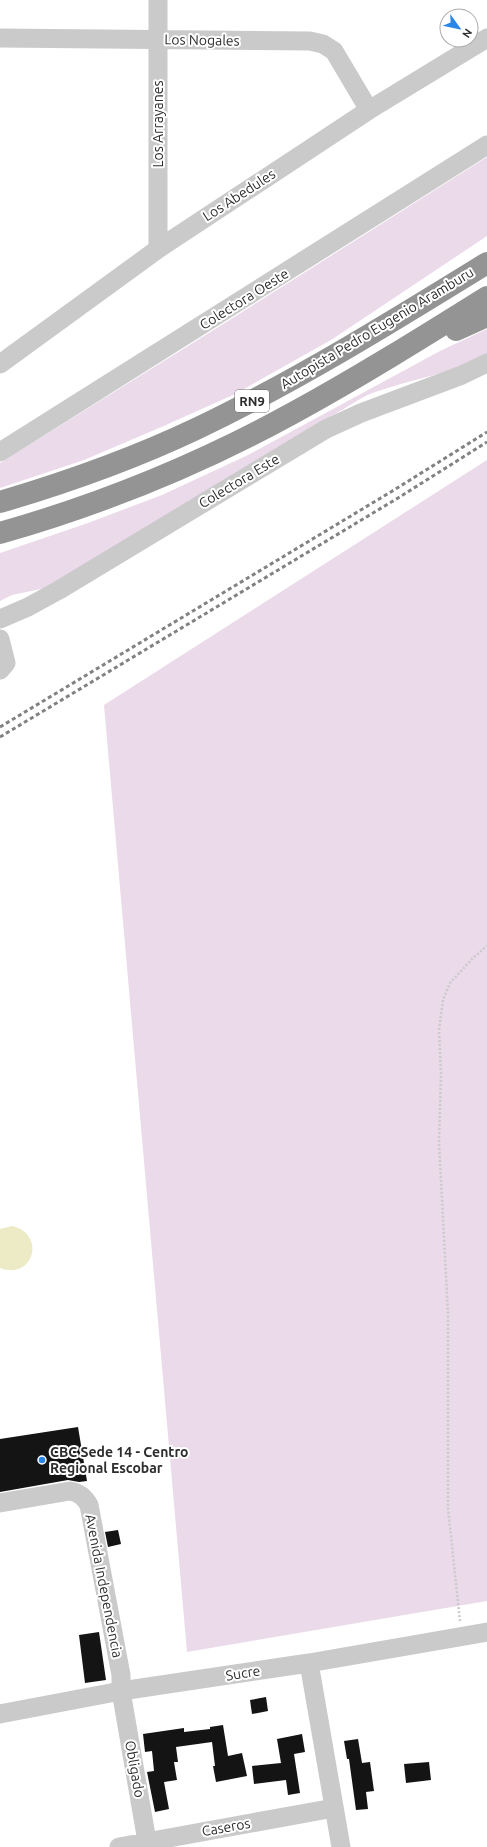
<svg xmlns="http://www.w3.org/2000/svg" width="487" height="1847" font-family="Ubuntu,sans-serif">
<rect width="100%" height="100%" fill="#fff"/>
<!-- green -->
<path fill="#ebdaea" d="M487 157V236L331 340 235 394 166 425 84 460 0 488V463L228 321Z
M487 329V355C452 373 413 379 375 392 363 396 351 405 340 411L55 586 12 595 0 601V553L88 523 162 495 248 455 440 351Z
M487 460V1601L187 1652 104 705Z"/>
<!-- water -->
<path fill="#ecebc6" d="M12 1226C47 1234 33 1281 0 1268V1229Z"/>
<!-- building -->
<path fill="#141414" d="M78 1427 87 1481 79 1482 68 1480 0 1492V1439Z
M118 1530 121 1544 108 1547 105 1532Z
M99 1632 106 1680 85 1683 79 1635Z
M266 1697 268 1711 252 1714 250 1700Z
M223 1725 228 1756 242 1753 247 1776 216 1782 213 1766H215L212 1742 176 1747 178 1762H174L177 1780 164 1782 169 1809 155 1812 147 1772 154 1771 152 1751 145 1752 143 1734 184 1728V1732L210 1729V1727Z
M302 1734 305 1752 294 1754 300 1793 288 1795 286 1780 254 1784 252 1766 281 1763 277 1739Z
M358 1739 362 1763 370 1762 374 1791 366 1792 368 1809 356 1810 349 1759H347L344 1741Z
M429 1762 431 1780 406 1783 404 1764Z"/>
<g fill="none" stroke-linecap="round" stroke-linejoin="round">
<!-- path -->
<path stroke="#cacaca" stroke-width="2.5" stroke-dasharray="2 2" stroke-linecap="butt" d="M460 1621 448 1508V1314L439 1142 441 1074 439 1030 443 1000 450 983 473 958 487 946"/>
<!-- minor -->
<path stroke="#cacaca" stroke-width="19" d="M158 0V249
M0 38 310 41 323 44 334 51 369 110
M0 364 158 249 369 110 487 38
M0 452 487 145
M0 619 28 607 59 590 326 429 361 413 462 375 487 363
M0 639 6 663 0 670
M0 1503 70 1491C80 1493 84 1497 89 1505L121 1675V1691L148 1847
M309 1663 341 1847
M0 1714 121 1691 309 1663 487 1632
M119 1847 334 1808"/>
<!-- highway -->
<path stroke="#949494" stroke-width="22" d="M456 330 487 316
M0 502C68 482 135 458 198 428 298 380 393 321 487 263
M0 533C102 504 200 464 293 413 359 377 423 337 487 297"/>
<!-- rail -->
<path stroke="#828282" stroke-width="3" stroke-dasharray="4 3" stroke-linecap="butt" d="M0 727 394 490 487 432
M0 737 398 498 487 442"/>
</g>
<!-- markers -->
<circle fill="#2b86e9" stroke="#fff" stroke-width="1.5" cx="42" cy="1460" r="4"/>
<g text-anchor="middle" dominant-baseline="central" stroke-width="4" stroke-linejoin="round" paint-order="stroke">
<!-- shield labels -->
<rect fill="#fff" stroke="#6c6c6c" stroke-width="1" x="235" y="390" width="34" height="22" rx="3"/>
<g font-size="13" font-weight="bold" fill="#2d2d2d">
<text x="252" y="401">RN9</text>
</g>
<!-- street labels -->
<g font-size="14" fill="#2d2d2d" stroke="#fff">
<text transform="translate(202 40) rotate(1)">Los Nogales</text>
<text transform="translate(158 124) rotate(-90)">Los Arrayanes</text>
<text transform="translate(239 195) rotate(-33)">Los Abedules</text>
<text transform="translate(244 299) rotate(-32)">Colectora Oeste</text>
<text transform="translate(377 328) rotate(-31)">Autopista Pedro Eugenio Aramburu</text>
<text transform="translate(239 481) rotate(-31)">Colectora Este</text>
<text transform="translate(104 1586) rotate(79)">Avenida Independencia</text>
<text transform="translate(243 1673) rotate(-9)">Sucre</text>
<text transform="translate(135 1769) rotate(80)">Obligado</text>
<text transform="translate(226 1827) rotate(-10)">Caseros</text>
</g>
<!-- poi labels -->
<g font-size="14" font-weight="bold" fill="#2d2d2d" stroke="#fff" text-anchor="start">
<text x="50" y="1452">CBC Sede 14 - Centro<tspan x="50" dy="16">Regional Escobar</tspan></text>
</g>
</g>
<!-- north arrow -->
<g transform="translate(459 28) rotate(123)"><circle r="19" fill="#ffffff" stroke="#ababab"/>
<path d="M0-3L7 15L0 10L-7 15Z" fill="#2b86e9"/>
<text y="-6" font-size="11" font-weight="bold" text-anchor="middle" fill="#2d2d2d">N</text>
</g>
</svg>
